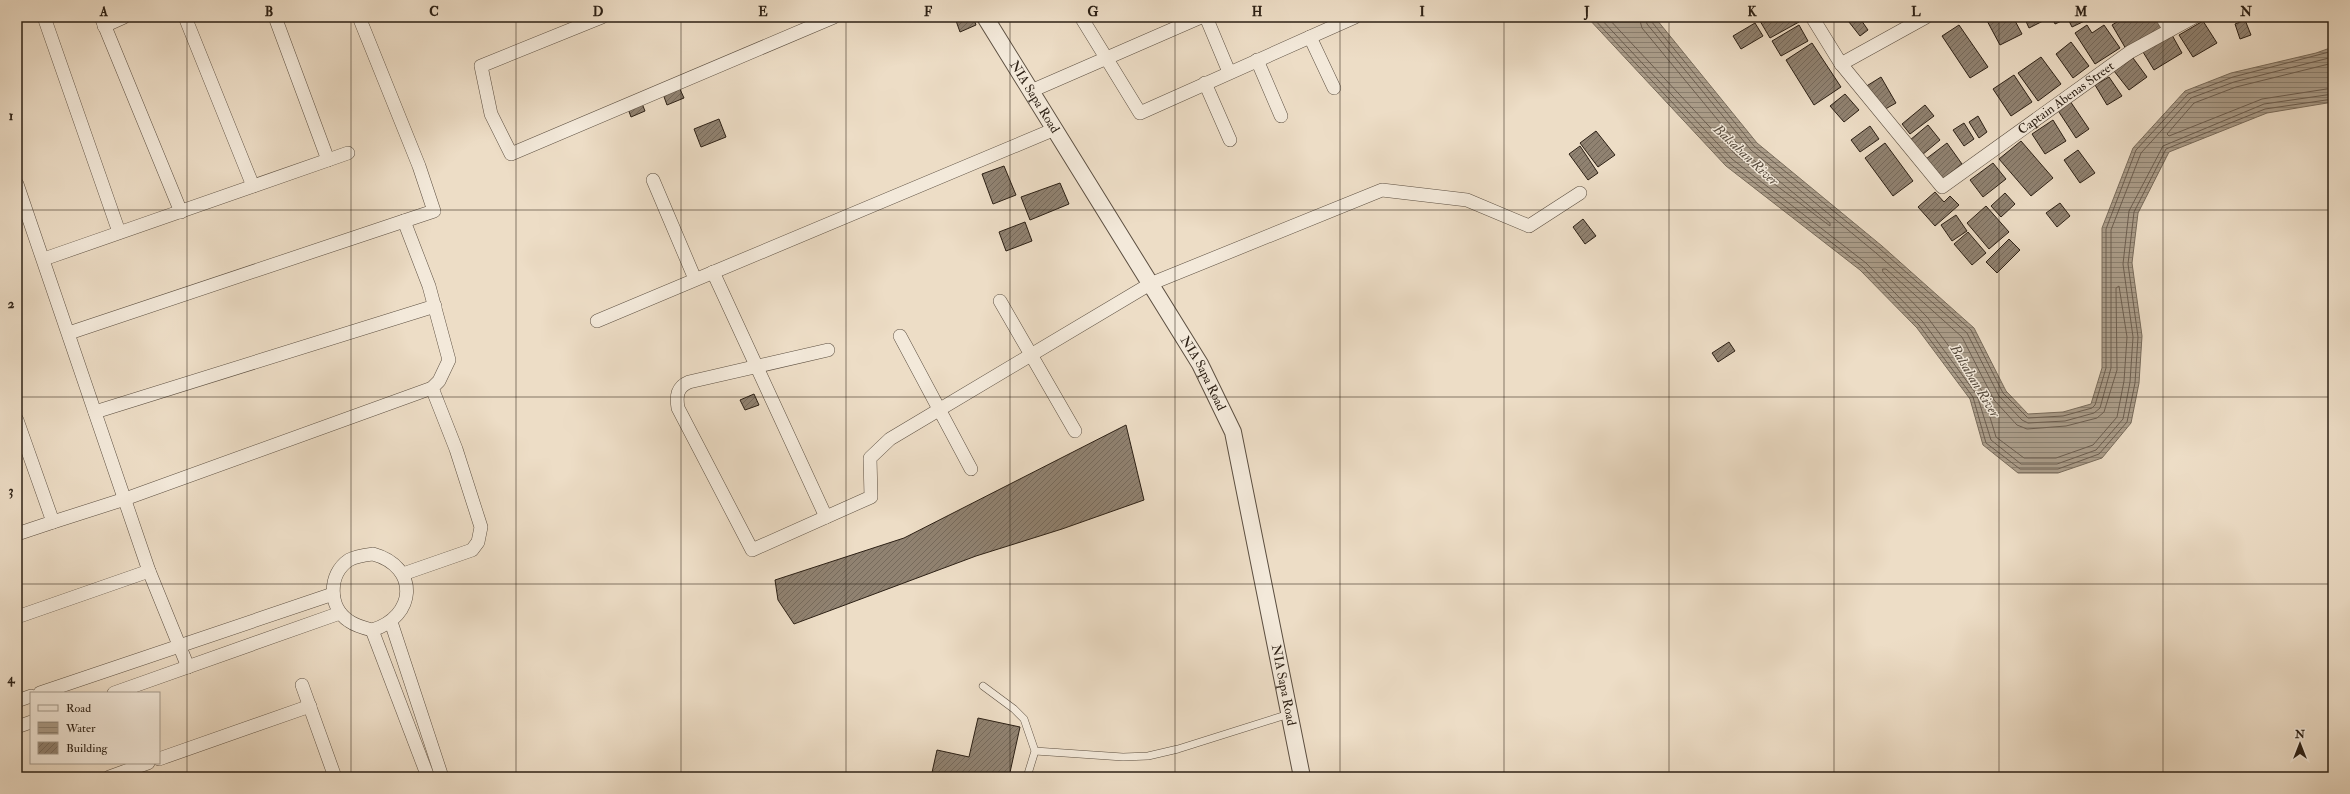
<svg xmlns="http://www.w3.org/2000/svg" width="2350" height="794" font-family="'IM FELL Double Pica',serif">
<defs>
<pattern id="water-rules" width="6" height="5" patternUnits="userSpaceOnUse"><rect width="6" height="5" fill="#ab9d8a"/><path d="M0 2.5h6" fill="none" stroke="#8b8070"/></pattern>
<pattern id="building-hatch" width="6" height="6" patternUnits="userSpaceOnUse"><rect width="6" height="6" fill="#908271"/><path d="M-1 1l2-2M0 6l6-6M5 7l2-2" fill="none" stroke="#766a5c"/></pattern>
</defs>
<rect width="100%" height="100%" fill="#edddc6"/>
<filter id="stains"><feTurbulence type="fractalNoise" baseFrequency=".005" numOctaves="4"/><feColorMatrix values="0 0 0 0 .2 0 0 0 0 .09 0 0 0 0 .02 0 0 0 .5 -.17"/></filter>
<radialGradient id="worn" r=".72"><stop offset=".6" stop-color="#630" stop-opacity="0"/><stop offset="1" stop-color="#630" stop-opacity=".3"/></radialGradient>
<!-- water -->
<path fill="url(#water-rules)" stroke="#786b5b" d="M1587 17H1649L1657 20 1757 143 1882 246 1974 328 2006 391 2028 414 2063 412 2091 404 2102 368V228L2133 148 2185 91 2231 73 2316 53 2333 47V102L2267 113 2169 152 2138 213 2132 263 2142 336 2139 383 2131 423 2102 458 2058 473H2018L1983 445 1970 399 1917 328 1860 270 1726 166Z"/>
<g fill="none" stroke-linecap="round" stroke-linejoin="round">
<!-- shore -->
<path stroke="#6c5e50" stroke-width="1" d="M1592 17 1729 163 1863 267 1919 325 1973 397 1986 443 2020 469H2058L2099 454 2127 422 2135 383 2138 337 2128 264 2134 212 2166 149 2265 109 2333 99
M1599 17 1732 159 1866 263 1923 322 1977 395 1991 440 2021 464H2057L2096 450 2123 419 2130 382 2133 337 2123 264 2129 211 2163 146 2264 104 2333 94
M1607 17 1736 155 1830 226V223L1745 153 1642 28 1639 17
M1645 17 1647 24 1751 150 1876 253 1967 333 1999 396 2022 420 2028 423 2065 421 2094 413 2100 408 2111 368V230L2141 153 2191 98 2234 82 2333 57
M1650 17 1651 21 1754 146 1880 249 1971 330 2003 393 2028 418 2063 416 2092 408 2095 405 2106 368V229L2136 150 2188 94 2233 77 2333 51
M2333 63 2236 87 2194 103 2167 134 2169 136 2262 99 2333 88
M1883 269H1886L1962 337 1994 400 2017 425 2027 429 2066 426 2097 418 2104 412 2117 370 2116 288 2119 286 2127 337 2124 381 2117 417 2093 445 2056 458H2024L1996 437 1982 391 1928 318 1883 272Z"/>
</g>
<!-- building -->
<path fill="url(#building-hatch)" stroke="#2c2015" d="M957 17H973L976 25 960 32 955 18Z
M1767 17H1797L1799 22 1770 38 1760 21Z
M1845 17H1859L1868 30 1860 36Z
M1985 17H2013L2022 34 2000 45Z
M2024 17H2048L2049 18 2029 28Z
M2052 17H2064L2066 19 2055 24Z
M2067 17H2093L2072 27Z
M2125 17H2159L2165 26 2126 49 2112 25Z
M2245 20 2251 35 2240 39 2235 24Z
M2203 21 2217 43 2193 57 2179 35Z
M1755 23 1763 36 1741 49 1733 36Z
M1799 25 1808 41 1781 56 1772 41Z
M1959 25 1988 67 1970 78 1942 36Z
M2087 25 2092 33 2104 25 2120 48 2095 64 2075 33Z
M2172 35 2182 53 2154 70 2143 52Z
M2071 42 2089 66 2073 78 2056 54Z
M1812 43 1841 87 1814 105 1786 60Z
M2041 57 2061 84 2038 101 2018 73Z
M2133 58 2147 77 2129 90 2114 71Z
M2014 75 2032 102 2011 116 1993 89Z
M1881 77 1896 103 1880 112 1865 87Z
M2109 77 2122 96 2107 105 2095 85Z
M679 87 684 98 667 105 663 94Z
M1845 94 1859 110 1844 122 1830 106Z
M641 101 645 111 631 117 627 106Z
M2070 101 2089 129 2076 138 2057 109Z
M1925 105 1934 116 1910 134 1902 124Z
M1978 116 1987 132 1979 138 1969 122Z
M719 119 726 137 701 147 694 129Z
M2053 120 2066 141 2045 154 2032 134Z
M1964 123 1974 139 1964 146 1953 130Z
M1928 125 1940 140 1922 155 1910 140Z
M1870 126 1879 139 1860 152 1851 140Z
M1596 131 1615 155 1598 167 1580 143Z
M2021 141 2053 178 2031 196 1999 159Z
M1885 143 1913 181 1893 196 1865 158Z
M1947 143 1962 164 1941 180 1926 159Z
M1580 146 1598 173 1588 180 1569 154Z
M2078 150 2095 173 2080 183 2064 160Z
M1993 163 2006 179 1983 197 1970 180Z
M1004 166 1016 195 993 204 982 174Z
M1060 183 1069 204 1030 220 1021 197Z
M1935 192 1944 202 1950 196 1959 205 1935 226 1918 207Z
M2005 193 2015 204 2001 217 1991 206Z
M2060 203 2070 216 2057 227 2046 213Z
M1986 206 2009 232 1989 249 1967 223Z
M1956 215 1967 231 1952 241 1941 225Z
M1583 219 1596 236 1585 244 1573 227Z
M1025 222 1032 241 1006 251 999 232Z
M1968 232 1986 253 1972 265 1954 244Z
M2009 239 2020 250 1997 273 1986 262Z
M1729 342 1735 351 1718 362 1712 353Z
M754 394 759 405 745 410 740 400Z
M1126 425 1144 500 1062 529 976 556 794 624 778 600 775 580 904 538Z
M978 718 1020 727 1009 777H931L937 750 969 757Z"/>
<g fill="none" stroke-linecap="round" stroke-linejoin="round">
<!-- service casing -->
<g stroke="#5c4f41" stroke-width="8">
<path id="service" d="M983 686 1014 709 1024 719 1035 751 1123 757 1148 756 1178 749 1289 714
M1027 777 1035 751"/>
</g>
<!-- minor casing -->
<g stroke="#5c4f41" stroke-width="14">
<g id="minor">
<path d="M44 17 119 232"/>
<path d="M101 17 181 212"/>
<path d="M185 17 253 186"/>
<path d="M275 17 328 160"/>
<path d="M359 17 419 166 434 211 404 221"/>
<path d="M602 17 481 66 491 114 511 154 834 17"/>
<path d="M1081 17 1140 113 1355 17"/>
<path d="M1206 17 1229 72"/>
<path id="s1" d="M1812 17 1841 64 1942 187 2130 52 2194 17"/>
<path d="M2162 17 2170 30"/>
<path d="M104 26 124 17"/>
<path d="M1310 37 1334 88"/>
<path d="M1257 60 1281 116"/>
<path d="M1841 64 1926 17"/>
<path d="M1205 83 1230 140"/>
<path d="M1031 91 1201 17"/>
<path d="M653 180 695 279"/>
<path d="M17 184 149 571 188 667"/>
<path d="M44 259 348 153"/>
<path d="M713 272 826 517"/>
<path d="M1000 301 1075 431"/>
<path d="M597 321 1055 129"/>
<path d="M900 336 971 469"/>
<path d="M828 350 689 382C677 387 676 396 678 408L752 550 871 497 870 458 890 439 1150 284 1382 190 1467 200 1529 226 1580 193"/>
<path d="M95 412 435 306"/>
<path d="M17 420 53 522 17 534"/>
<path d="M53 522 125 499 432 388 439 381 449 360 429 286 404 221 69 333"/>
<path d="M373 554C420 567 416 617 372 630 364 628 356 626 349 621 328 607 328 574 349 560 356 556 365 555 373 554Z"/>
<path d="M403 574 472 550 478 542 481 527 456 449 432 388"/>
<path d="M17 617 149 571"/>
<path d="M391 622 442 777"/>
<path d="M372 630 428 777"/>
<path d="M302 685 335 777"/>
<path d="M40 693 333 594"/>
<path d="M114 693 340 613"/>
<path d="M17 701 31 696"/>
<path d="M17 727 31 722"/>
<path d="M159 759 310 706"/>
<path d="M109 777 148 763"/>
</g>
</g>
<!-- tertiary casing -->
<g stroke="#5c4f41" stroke-width="18">
<g id="tertiary">
<path id="s2" d="M985 17 1200 364 1233 432 1302 777"/>
</g>
</g>
<!-- service -->
<use href="#service" stroke="#f3e9da" stroke-width="7"/>
<!-- minor -->
<use href="#minor" stroke="#f3e9da" stroke-width="13"/>
<!-- tertiary -->
<use href="#tertiary" stroke="#f3e9da" stroke-width="16"/>
</g>
<!-- grid -->
<path fill="none" stroke="#2c2015" stroke-width="1" stroke-opacity="0.55" d="M187 17V777M351 17V777M516 17V777M681 17V777M846 17V777M1010 17V777M1175 17V777M1340 17V777M1504 17V777M1669 17V777M1834 17V777M1999 17V777M2163 17V777M17 210H2333M17 397H2333M17 584H2333"/>
<g text-anchor="middle" dominant-baseline="central" stroke-width="3" stroke-linejoin="round" paint-order="stroke">
<!-- street labels -->
<g font-size="13" fill="#2c2015" stroke="#f3e9da">
<text stroke="none"><textPath href="#s2" startOffset="94">NIA Sapa Road</textPath></text>
<text stroke="none"><textPath href="#s1" startOffset="367">Captain Abenas Street</textPath></text>
<text stroke="none"><textPath href="#s2" startOffset="418">NIA Sapa Road</textPath></text>
<text stroke="none"><textPath href="#s2" startOffset="742">NIA Sapa Road</textPath></text>
</g>
<!-- water labels -->
<g font-size="14" font-style="italic" fill="#584c3e" stroke="#f3e9da">
<text transform="translate(1746 155) rotate(43)">Balsahan River</text>
<text transform="translate(1975 381) rotate(59)">Balsahan River</text>
</g>
</g>
<!-- margin -->
<rect width="2350" height="794" fill="none" stroke="#edddc6" stroke-width="44"/>
<!-- legend -->
<rect x="30" y="692" width="130" height="72" fill="#f3e9da" stroke="#a3998b"/>
<rect x="38" y="705" width="20" height="6" fill="#f3e9da" stroke="#a3998b"/>
<text x="66" y="712" font-size="12" fill="#2c2015">Road</text>
<rect x="38" y="722" width="20" height="12" fill="url(#water-rules)" stroke="#a3998b"/>
<text x="66" y="732" font-size="12" fill="#2c2015">Water</text>
<rect x="38" y="742" width="20" height="12" fill="url(#building-hatch)" stroke="#a3998b"/>
<text x="66" y="752" font-size="12" fill="#2c2015">Building</text>
<!-- north arrow -->
<g transform="translate(2300 744)" stroke="#f3e9da" stroke-width="3" paint-order="stroke">
<path d="M0-3L7 15L0 10L-7 15Z" fill="#2c2015"/>
<text y="-6" font-size="11" font-weight="bold" text-anchor="middle" fill="#2c2015">N</text>
</g>
<rect x="22" y="22" width="2306" height="750" fill="none" stroke="#2c2015" stroke-width="1.5"/>
<g font-size="13" text-anchor="middle" font-weight="bold" fill="#2c2015">
<text x="104" y="16">A</text>
<text x="269" y="16">B</text>
<text x="434" y="16">C</text>
<text x="598" y="16">D</text>
<text x="763" y="16">E</text>
<text x="928" y="16">F</text>
<text x="1093" y="16">G</text>
<text x="1257" y="16">H</text>
<text x="1422" y="16">I</text>
<text x="1587" y="16">J</text>
<text x="1752" y="16">K</text>
<text x="1916" y="16">L</text>
<text x="2081" y="16">M</text>
<text x="2246" y="16">N</text>
<text x="11" y="120">1</text>
<text x="11" y="308">2</text>
<text x="11" y="495">3</text>
<text x="11" y="683">4</text>
</g>
<rect width="100%" height="100%" filter="url(#stains)"/>
<rect width="100%" height="100%" fill="url(#worn)"/>
</svg>
